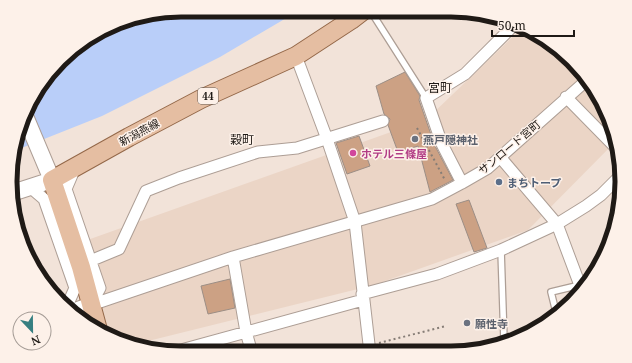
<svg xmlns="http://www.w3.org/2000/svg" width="632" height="363" font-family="'Noto Serif','Noto Sans JP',serif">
<rect width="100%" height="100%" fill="#f2e3d9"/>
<!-- built -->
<path fill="#ebd5c6" d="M523 27 546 39 593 86 616 141 528 230 374 285 132 345 127 344 108 335 79 243 391 132 398 152 418 146 431 192 456 183 429 117Z"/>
<!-- water -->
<path fill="#b9cef9" d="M182 10H300L220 57 102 116 14 151 16 137 39 86 77 45 127 19Z"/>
<!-- building -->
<path fill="#cca184" stroke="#9c8e85" d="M405 72 420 96 419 100 435 146 453 180 430 192 418 146 398 152 388 125 390 119 384 114 376 86Z
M359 136 370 166 347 174 336 143Z
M469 200 487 248 474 252 456 204Z
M230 279 235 308 208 314 201 286Z"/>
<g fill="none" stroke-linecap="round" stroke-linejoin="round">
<!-- lane casing -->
<g stroke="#ad9e95" stroke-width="8">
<path id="lane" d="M370 10 426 98
M501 250 504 340
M556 312 551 292 576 286 582 287
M209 342 210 353"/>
</g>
<!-- street casing -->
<g stroke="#ad9e95" stroke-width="13">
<path id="street" d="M296 56 327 139 355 222 370 353
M566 97 619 151
M500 157 557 224 581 288
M75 168 66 189 100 288 91 305
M462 183 442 144 426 98 465 74 515 24
M30 187 44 199 75 288 67 306
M233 257 246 332 252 353
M90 261 119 249 146 191 179 178 258 152 297 148 383 121
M362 294 437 274 501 250 557 224 586 206 601 195 619 177
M91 305 233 257 432 199 462 183 488 168 587 80
M170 353 363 300"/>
</g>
<!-- secondary casing -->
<g stroke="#ad9e95" stroke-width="18">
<path id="secondary" d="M12 193 52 180 25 116
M73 312 91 305"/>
</g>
<!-- primary casing -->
<g stroke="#946849" stroke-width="20">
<path id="primary" d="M98 330 81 267 52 180 129 137 201 99 296 56 351 20 364 10"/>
</g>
<!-- path -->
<path stroke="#867d76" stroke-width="2" stroke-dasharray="2 3" stroke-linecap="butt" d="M417 128 445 180
M379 343 446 326"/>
<!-- lane -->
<use href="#lane" stroke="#fff" stroke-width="5.5"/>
<!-- street -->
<use href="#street" stroke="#fff" stroke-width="11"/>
<!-- secondary -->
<use href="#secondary" stroke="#fff" stroke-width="16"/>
<!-- primary -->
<use href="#primary" stroke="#e5bea2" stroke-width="18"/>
</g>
<!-- markers -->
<g fill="#6b7280" stroke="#fdf1e9" stroke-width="1.5">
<circle cx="415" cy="139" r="4"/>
<circle cx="467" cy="323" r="4"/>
</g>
<circle fill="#d1479c" stroke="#fdf1e9" stroke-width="1.5" cx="353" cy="153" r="4"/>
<circle fill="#5c6f8a" stroke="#fdf1e9" stroke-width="1.5" cx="499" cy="182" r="4"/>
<g text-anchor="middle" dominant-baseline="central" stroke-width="3" stroke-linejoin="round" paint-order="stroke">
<!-- shield labels -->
<rect fill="#fdf1e9" stroke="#625a55" stroke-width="1" x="198" y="88" width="20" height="16" rx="3"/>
<g font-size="10" font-weight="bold" fill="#1f1a16">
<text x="208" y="96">44</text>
</g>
<!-- street labels -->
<g font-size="11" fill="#1f1a16" stroke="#fdf1e9">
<text transform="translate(139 132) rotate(-28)">新潟燕線</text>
<text transform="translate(509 147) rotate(-40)">サンロード宮町</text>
</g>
<!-- worship labels -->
<g font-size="11" font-weight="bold" fill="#5b616d" stroke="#fdf1e9" text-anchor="start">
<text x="423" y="139">燕戸隠神社</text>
<text x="475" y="323">願性寺</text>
</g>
<!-- hotel labels -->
<g font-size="11" font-weight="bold" fill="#b23c85" stroke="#fdf1e9" text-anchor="start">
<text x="361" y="153">ホテル三條屋</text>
</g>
<!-- service labels -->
<g font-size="11" font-weight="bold" fill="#4e5e75" stroke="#fdf1e9" text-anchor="start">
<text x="507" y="182">まちトープ</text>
</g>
<!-- neighbourhood labels -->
<g font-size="12" fill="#1f1a16" stroke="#fdf1e9">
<text x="440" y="87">宮町</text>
<text x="242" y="139">穀町</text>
</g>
</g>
<!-- crop -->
<path d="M0 0H632V363H0ZM181 17H451A164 164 0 0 1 615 181V182A164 164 0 0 1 451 346H181A164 164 0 0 1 17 182V181A164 164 0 0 1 181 17Z" fill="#fdf1e9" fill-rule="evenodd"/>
<path fill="none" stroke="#1f1a16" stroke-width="5" d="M181 17H451A164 164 0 0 1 615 181V182A164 164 0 0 1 451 346H181A164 164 0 0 1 17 182V181A164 164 0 0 1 181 17Z"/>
<!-- north arrow -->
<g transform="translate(32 331) rotate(158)"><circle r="19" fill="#fdf1e9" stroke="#a49b95"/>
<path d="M0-3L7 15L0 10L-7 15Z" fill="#367f81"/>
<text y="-6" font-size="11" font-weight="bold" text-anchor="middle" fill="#1f1a16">N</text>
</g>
<!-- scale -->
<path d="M492 30v6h82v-6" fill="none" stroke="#1f1a16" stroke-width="2"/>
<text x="498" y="30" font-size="12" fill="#1f1a16" stroke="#fdf1e9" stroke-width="3" paint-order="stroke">50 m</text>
</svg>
